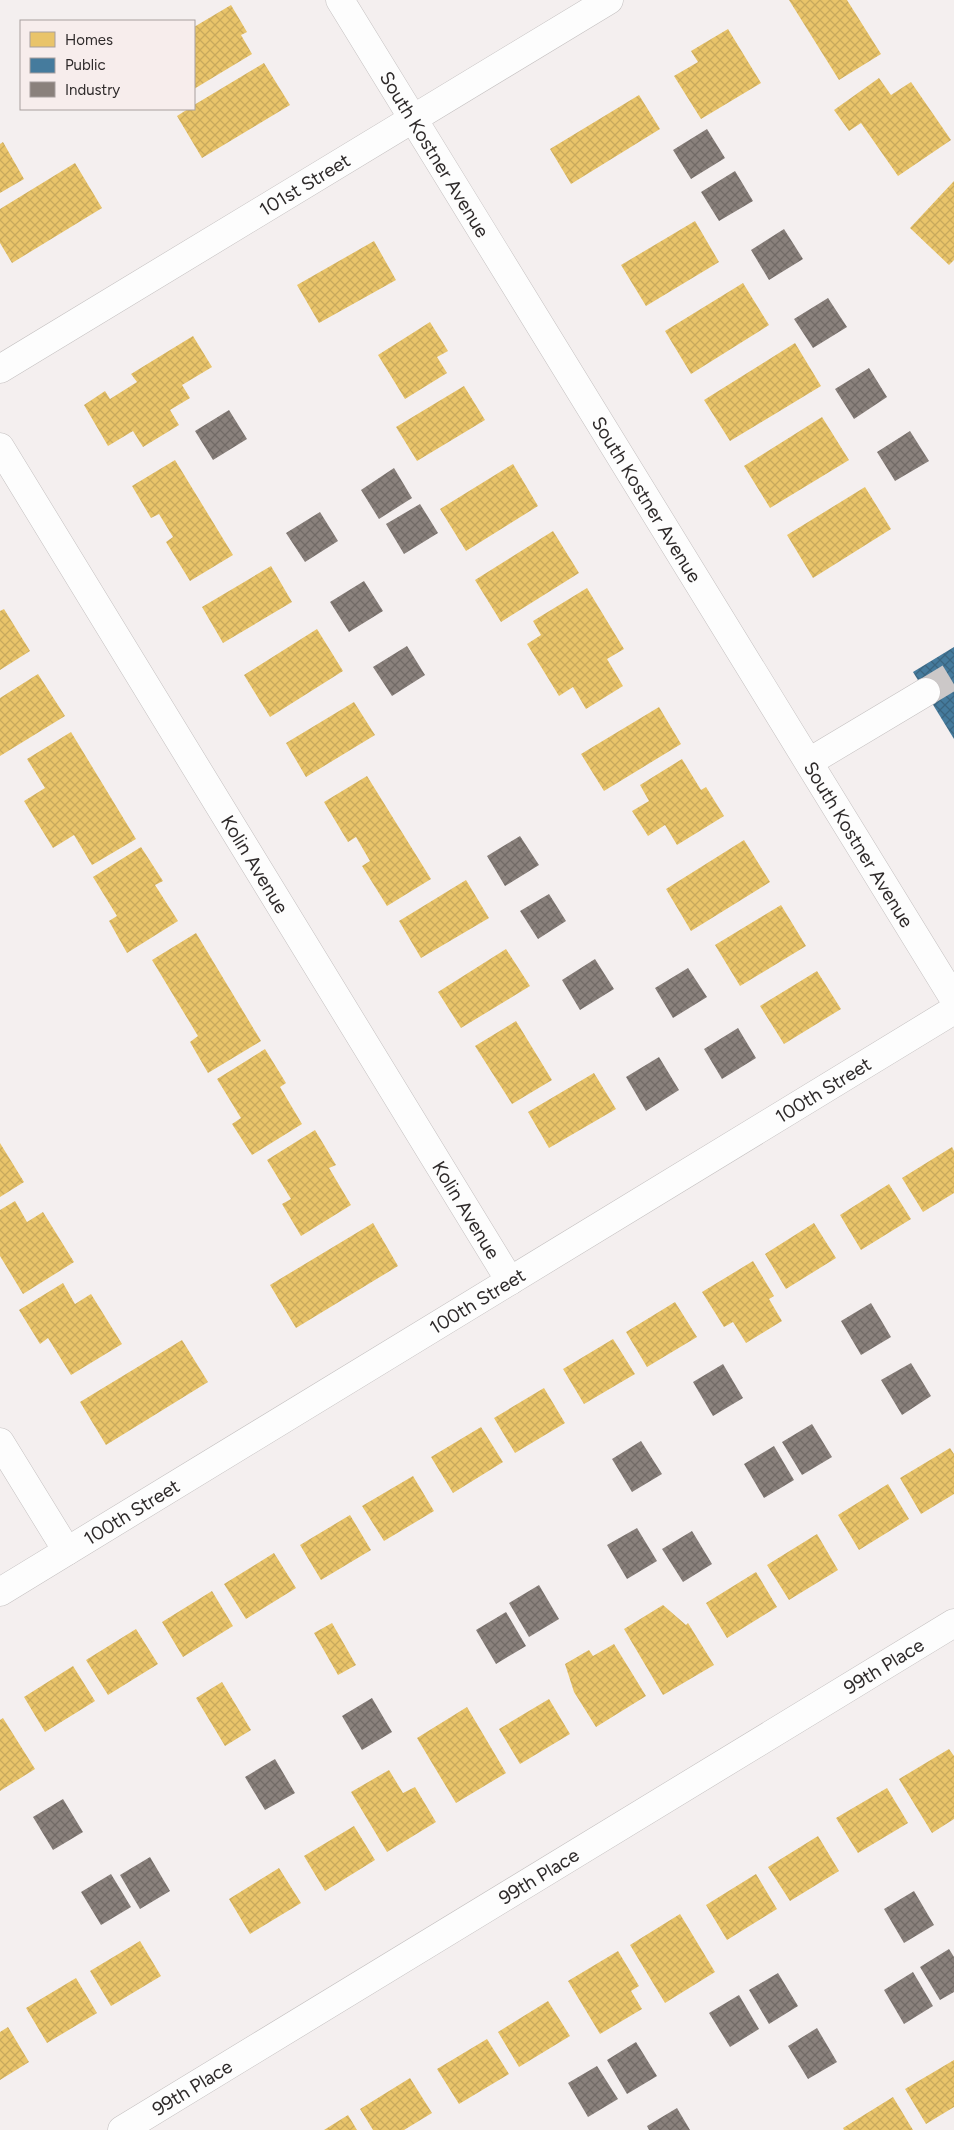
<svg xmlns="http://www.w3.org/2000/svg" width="954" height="2130" font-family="Figtree,sans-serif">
<defs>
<pattern id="homes-cross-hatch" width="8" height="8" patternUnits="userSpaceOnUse" patternTransform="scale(1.25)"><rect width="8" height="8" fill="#e9c46a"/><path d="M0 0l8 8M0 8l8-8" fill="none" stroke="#c8a95c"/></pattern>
<pattern id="public-cross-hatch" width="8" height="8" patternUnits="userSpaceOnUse" patternTransform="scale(1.25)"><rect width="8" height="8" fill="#457b9d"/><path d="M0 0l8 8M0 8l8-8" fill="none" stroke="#3a6580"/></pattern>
<pattern id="industry-cross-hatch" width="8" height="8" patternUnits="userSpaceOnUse" patternTransform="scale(1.25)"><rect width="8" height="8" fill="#8a817c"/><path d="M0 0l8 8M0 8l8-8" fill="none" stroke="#716a66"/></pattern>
</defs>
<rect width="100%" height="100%" fill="#f4efef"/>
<!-- homes -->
<path fill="url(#homes-cross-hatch)" d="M789 0H847L881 54 839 80Z
M231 5 247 32 241 35 252 54 194 89V27Z
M728 29 761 83 701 119 674 76 698 62 691 51Z
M264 63 290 105 202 158 177 116 188 109H194V105Z
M879 78 891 95 911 82 951 140 898 176 861 123 849 131 834 110Z
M639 95 660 129 571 184 550 149Z
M3 142 24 179 0 193V144Z
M75 163 102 208 12 263 0 243V209Z
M954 181V260L949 265 910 228Z
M695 221 719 262 646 306 621 265Z
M374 241 396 280 319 323 297 285Z
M743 283 769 325 691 374 665 331Z
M430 322 448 351 437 357 447 373 405 399 378 355Z
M193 336 212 367 182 385 190 398 170 410 179 425 143 447 133 431 108 446 84 405 105 391 110 399 137 382 131 374Z
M795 343 821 386 730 441 704 400Z
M464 386 485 420 417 461 396 427Z
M822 417 849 460 770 508 744 466Z
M175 460 233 555 190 581 166 542 173 537 159 514 151 518 132 486Z
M513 464 538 506 466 551 440 509Z
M865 487 891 529 813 578 787 535Z
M553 531 579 573 501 622 475 580Z
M271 566 292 602 223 643 202 607Z
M587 588 624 649 607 659 623 686 586 709 573 687 559 696 527 644 541 635 533 621Z
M4 609 30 651 0 670V611Z
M317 629 343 671 270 717 244 675Z
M38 674 65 716 0 756V698Z
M354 702 375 735 306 777 286 743Z
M659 707 681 744 604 791 581 754Z
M71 732 136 839 92 865 74 835 53 848 24 801 45 788 27 759Z
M682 759 701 790 706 787 724 816 677 845 665 825 648 836 632 811 649 801 640 785Z
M367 776 431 879 387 906 362 866 370 861 356 837 348 842 324 802Z
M744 840 770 882 691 931 666 889Z
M141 847 163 881 155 885 178 921 127 953 109 921 117 916 93 877Z
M466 880 489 918 421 958 399 921Z
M781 905 806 946 740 986 715 945Z
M196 933 261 1041 208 1073 190 1042 198 1036 152 960Z
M506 949 530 986 461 1028 438 992Z
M817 971 841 1009 784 1044 760 1006Z
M516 1021 552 1080 512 1104 475 1046Z
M265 1049 286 1083 280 1087 302 1124 252 1155 232 1124 241 1118 217 1079Z
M594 1073 616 1109 549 1148 528 1112Z
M315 1130 336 1165 329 1168 351 1205 301 1236 282 1204 291 1199 267 1160Z
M0 1143 24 1182 0 1197Z
M952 1147 954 1151V1193L923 1212 902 1178Z
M889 1184 911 1219 861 1250 840 1215Z
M15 1201 27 1222 43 1212 74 1262 23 1294 0 1256V1210Z
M373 1223 398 1266 296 1328 270 1285Z
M814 1223 836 1258 786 1289 765 1254Z
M753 1261 774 1296 769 1299 782 1321 746 1343 733 1322 724 1327 702 1292Z
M63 1283 75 1304 91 1294 122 1344 71 1375 48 1338 40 1344 19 1310Z
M675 1302 697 1337 647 1367 626 1332Z
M613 1339 635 1374 584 1404 563 1369Z
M182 1340 208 1382 106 1445 80 1402Z
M544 1388 565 1423 515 1453 494 1418Z
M481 1427 503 1462 453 1493 431 1457Z
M950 1448 954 1454V1494L921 1514 900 1478Z
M413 1476 434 1511 384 1541 362 1506Z
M888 1484 909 1519 859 1550 838 1515Z
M350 1515 371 1550 321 1580 300 1545Z
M817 1534 838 1570 789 1600 767 1565Z
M274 1553 296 1588 246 1619 224 1584Z
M756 1572 777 1607 727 1638 706 1603Z
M212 1591 233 1626 183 1657 162 1622Z
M663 1605 686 1625 688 1623 714 1665 663 1695 624 1629Z
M332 1623 356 1665 338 1675 314 1633Z
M136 1629 158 1664 108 1695 86 1660Z
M614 1644 646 1696 596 1727 574 1692 565 1664 589 1650 593 1656Z
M73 1666 95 1701 45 1732 24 1697Z
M222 1682 251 1730 225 1746 196 1698Z
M549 1699 570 1734 520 1764 499 1729Z
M467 1707 506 1773 456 1803 417 1738Z
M3 1718 35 1769 0 1791V1720Z
M949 1749 954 1756V1819L932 1833 899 1779Z
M389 1770 403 1793 415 1787 436 1822 387 1852 351 1792Z
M887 1788 908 1823 858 1853 836 1818Z
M354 1826 375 1860 325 1891 304 1856Z
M818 1836 839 1871 790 1901 768 1867Z
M279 1868 301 1903 250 1934 229 1899Z
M756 1874 777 1909 727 1940 706 1905Z
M680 1914 715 1972 665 2003 630 1945Z
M140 1941 161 1976 111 2006 90 1971Z
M618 1951 639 1986 631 1991 642 2009 600 2034 568 1981Z
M76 1978 97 2013 47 2043 26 2008Z
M548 2001 570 2036 519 2067 498 2032Z
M8 2027 29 2062 0 2080V2032Z
M487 2039 509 2074 459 2104 437 2069Z
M954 2060V2107L926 2124 905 2089Z
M410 2078 432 2113 404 2130H373L360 2109Z
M893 2097 913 2130H844L843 2128Z
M348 2115 357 2130H324Z"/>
<!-- public -->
<path fill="url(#public-cross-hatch)" d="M954 647V739L913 672Z"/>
<!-- industry -->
<path fill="url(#industry-cross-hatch)" d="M707 129 725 158 691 179 673 150Z
M735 171 753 201 719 221 701 192Z
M784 229 803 259 769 280 751 250Z
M828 298 847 327 813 348 794 319Z
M869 368 887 397 854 419 835 389Z
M229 410 247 439 213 460 195 431Z
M910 431 929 461 895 481 877 452Z
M394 468 412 498 379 519 361 490Z
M420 504 438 533 404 554 386 524Z
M320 512 338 541 305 562 286 533Z
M364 581 383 611 349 632 330 602Z
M407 646 425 675 392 696 373 667Z
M520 836 539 865 505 886 487 856Z
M549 894 566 921 538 939 520 911Z
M595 959 614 989 580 1010 562 980Z
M688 968 707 997 673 1018 655 988Z
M738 1028 756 1058 722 1079 704 1049Z
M659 1057 679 1090 646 1111 626 1077Z
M871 1303 891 1337 861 1355 841 1321Z
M911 1363 931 1396 902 1415 881 1380Z
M723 1364 743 1398 713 1416 693 1382Z
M812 1424 832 1457 802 1475 782 1442Z
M641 1441 662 1474 632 1492 612 1459Z
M774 1446 794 1480 764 1498 744 1464Z
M637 1528 657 1561 627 1579 607 1545Z
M692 1531 712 1564 683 1582 662 1549Z
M539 1585 559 1619 529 1637 509 1603Z
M506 1612 526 1646 496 1664 476 1630Z
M372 1698 392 1732 362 1750 342 1716Z
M275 1759 295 1793 265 1810 245 1777Z
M63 1799 83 1832 53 1850 33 1817Z
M150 1857 170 1891 140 1909 120 1875Z
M111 1874 131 1907 101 1925 81 1892Z
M914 1891 934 1925 904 1943 884 1909Z
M949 1949 954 1957V1992L940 2000 920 1967Z
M913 1972 933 2006 904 2024 884 1990Z
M778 1973 798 2006 769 2024 749 1990Z
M739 1995 759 2029 730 2047 709 2013Z
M817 2028 837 2062 808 2079 788 2046Z
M636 2042 657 2076 627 2094 607 2060Z
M597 2066 618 2099 588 2117 568 2083Z
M677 2108 690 2130H649L647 2126Z"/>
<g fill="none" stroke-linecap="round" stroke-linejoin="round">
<!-- minor-tunnel -->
<path stroke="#ccc8c8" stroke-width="28" stroke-dasharray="28 14" stroke-linecap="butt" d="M926 692 954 675"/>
<!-- minor casing -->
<g stroke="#c4c0c0" stroke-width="29">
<g id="minor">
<path id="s1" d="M340 0 954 999"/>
<path id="s2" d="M0 369 609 0"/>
<path id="s3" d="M0 447 510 1281"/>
<path d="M809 762 926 692"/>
<path d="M0 1442 67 1551"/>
<path id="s4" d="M0 1592 954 1010"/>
<path id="s5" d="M122 2130 954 1623"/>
</g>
</g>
<!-- minor -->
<use href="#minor" stroke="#fdfdfd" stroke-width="28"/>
</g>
<g text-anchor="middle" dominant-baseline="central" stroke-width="5" stroke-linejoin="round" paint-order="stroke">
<!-- street labels -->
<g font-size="19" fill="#2e2a2a" stroke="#f7edec">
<text stroke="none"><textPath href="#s1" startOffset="181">South Kostner Avenue</textPath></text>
<text stroke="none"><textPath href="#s2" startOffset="356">101st Street</textPath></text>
<text stroke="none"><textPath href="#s1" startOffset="586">South Kostner Avenue</textPath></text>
<text stroke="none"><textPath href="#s1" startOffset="991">South Kostner Avenue</textPath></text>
<text stroke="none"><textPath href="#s3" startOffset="489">Kolin Avenue</textPath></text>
<text stroke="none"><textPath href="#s4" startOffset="964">100th Street</textPath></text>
<text stroke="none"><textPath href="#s3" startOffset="894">Kolin Avenue</textPath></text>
<text stroke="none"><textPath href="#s4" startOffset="559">100th Street</textPath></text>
<text stroke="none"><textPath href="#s4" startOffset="154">100th Street</textPath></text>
<text stroke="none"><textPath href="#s5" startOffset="892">99th Place</textPath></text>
<text stroke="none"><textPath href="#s5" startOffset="488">99th Place</textPath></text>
<text stroke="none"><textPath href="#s5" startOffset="82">99th Place</textPath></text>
</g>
</g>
<!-- legend -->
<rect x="20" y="20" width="175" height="90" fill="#f7edec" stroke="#a79f9e"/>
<rect x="30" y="32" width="25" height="15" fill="#e9c46a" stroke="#a79f9e"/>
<text x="65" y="45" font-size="15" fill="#2e2a2a">Homes</text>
<rect x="30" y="58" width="25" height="15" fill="#457b9d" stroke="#a79f9e"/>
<text x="65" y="70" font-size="15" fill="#2e2a2a">Public</text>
<rect x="30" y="82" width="25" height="15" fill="#8a817c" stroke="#a79f9e"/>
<text x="65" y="95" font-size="15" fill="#2e2a2a">Industry</text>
</svg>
